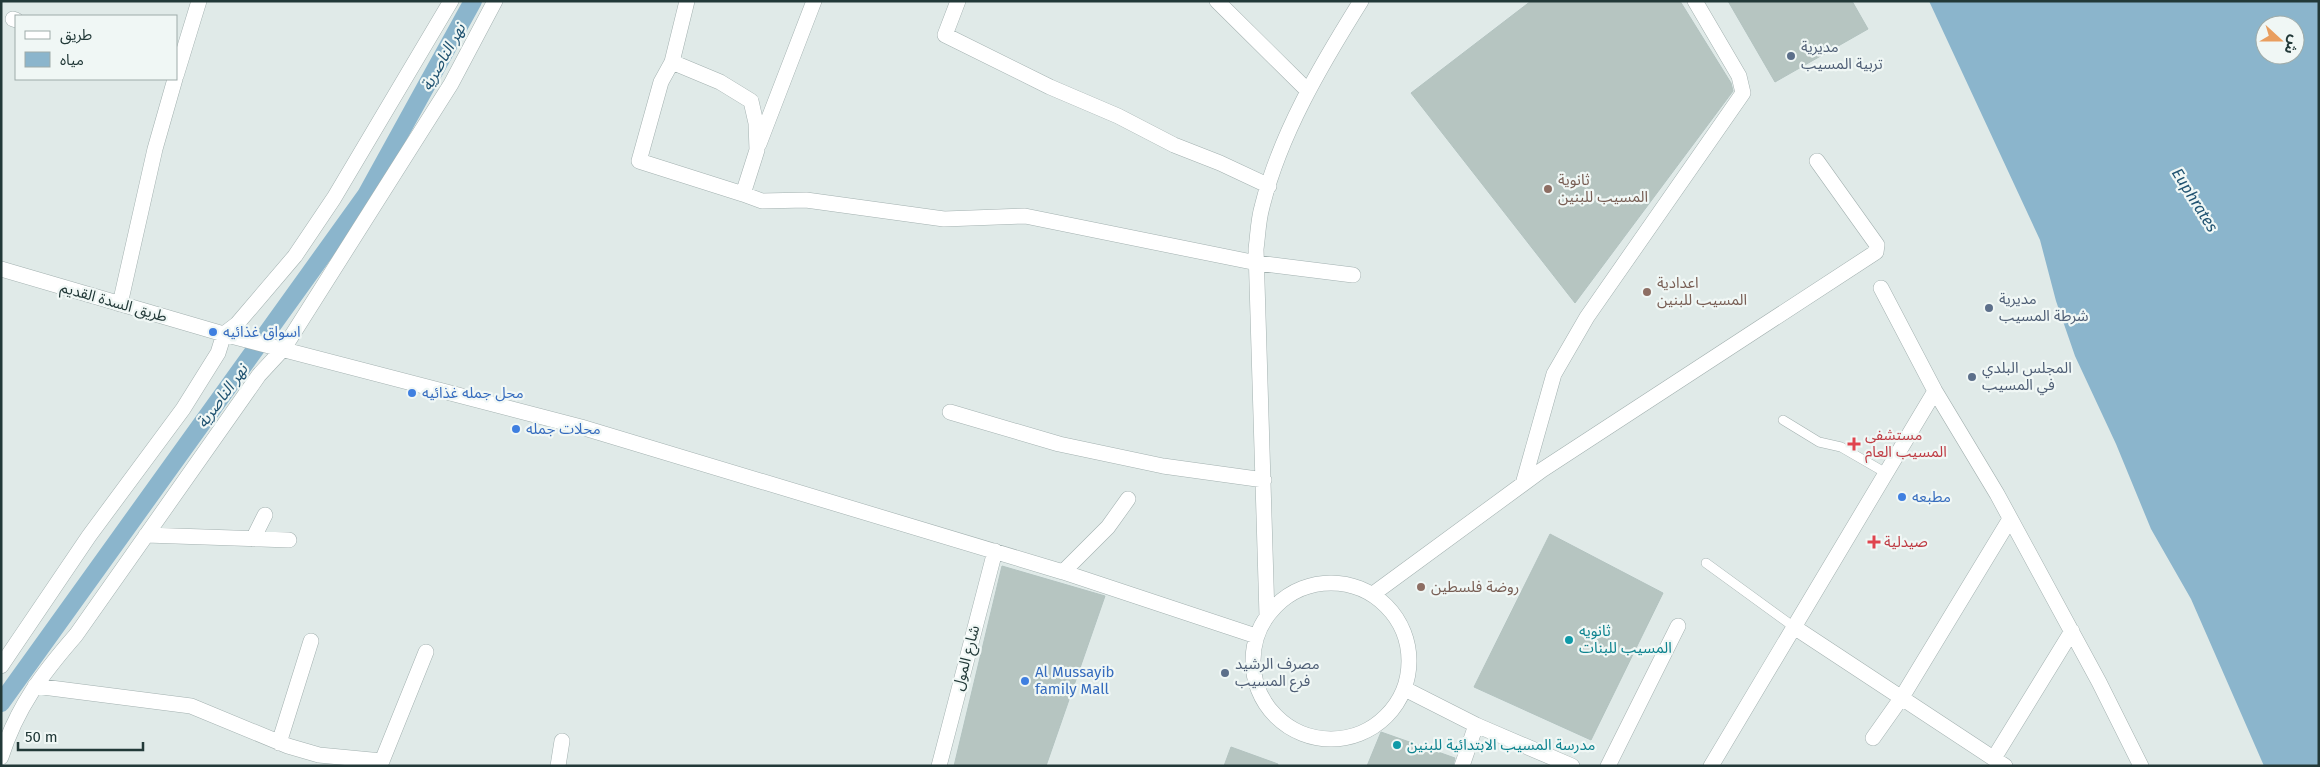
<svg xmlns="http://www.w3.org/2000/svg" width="2320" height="767" font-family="'Fira Sans','Noto Sans Arabic',sans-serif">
<rect width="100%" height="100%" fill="#e0eae8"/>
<!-- water -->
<path fill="#8bb5cc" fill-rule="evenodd" d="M1929 1H2319V766H2264L2191 599 2151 529 2116 444 2075 356 2056 301 2040 240ZM2265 25H2295V55H2265Z"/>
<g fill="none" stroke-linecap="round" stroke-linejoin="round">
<!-- canal -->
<path stroke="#8bb5cc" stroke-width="18" d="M1 703 366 195 473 1"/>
</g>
<!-- building -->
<path fill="#b6c5c1" stroke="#b3c3c0" d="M1531 1H1680L1731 83 1733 91 1575 303 1411 93Z
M1728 1H1852L1868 29 1775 82Z
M1550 534 1663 593 1591 740 1474 687Z
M1002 566 1105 596 1046 766H954Z
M1381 732 1455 758 1453 766H1367Z
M1231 747 1278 764V766H1224Z"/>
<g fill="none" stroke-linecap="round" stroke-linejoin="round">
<!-- lane casing -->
<g stroke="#a3b1b0" stroke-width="10">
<path id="lane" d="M1783 420 1819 442 1841 447 1886 473
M1706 563 1794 627"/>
</g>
<!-- street casing -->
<g stroke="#a3b1b0" stroke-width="16">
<path id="street" d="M687 1 672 62 720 82 751 101 756 123 757 150 743 194 762 201 806 200 944 219 1025 216 1257 263 1353 275
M958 1 945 35 1050 87 1118 116 1174 145 1220 163 1269 186
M1217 1 1308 91
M13 19 16 20
M672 62 661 82 639 161 743 194
M176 76 199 1
M759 144 814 1
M1 269 227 335 581 427 1063 572 1256 636
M1881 288 1935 391 1997 494 2099 682 2141 766
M120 304 155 149 175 79
M950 412 1059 444 1163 466 1264 480
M1523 484 1554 374 1587 317 1743 93 1739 76 1695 1
M146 535 289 540
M253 539 265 515
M1063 572 1108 527 1128 499
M1253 661a78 78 0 1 1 156 0a78 78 0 1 1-156 0Z
M1373 594 1542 470 1876 252 1877 245 1817 161
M1267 616 1256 249C1258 235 1258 221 1262 207 1280 134 1321 65 1361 1
M1794 627 2005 766
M1 666 89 536 183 409 218 353 224 334 237 324 295 256 334 198 451 1
M35 686 191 706 288 746 319 755 382 761 426 652
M1405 689 1476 725 1572 766
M1873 738 1902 697 2010 519
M279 743 311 641
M1 757C17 707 42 674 76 635L259 375 284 348 451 84 495 1
M1994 758 2072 631
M558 766 562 741
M939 766 995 551
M1462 766 1476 725
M1608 766 1678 626
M1711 766 1935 391"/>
</g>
<!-- lane -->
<use href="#lane" stroke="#fff" stroke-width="9"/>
<!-- street -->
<use href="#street" stroke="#fff" stroke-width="15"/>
</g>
<!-- markers -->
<g fill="#5c6f8a" stroke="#f0f7f5" stroke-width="2">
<circle cx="1791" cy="56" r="5"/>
<circle cx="1989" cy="308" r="5"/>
<circle cx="1972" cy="377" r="5"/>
<circle cx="1225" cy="673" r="5"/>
</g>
<g fill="#8d6e63" stroke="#f0f7f5" stroke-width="2">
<circle cx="1548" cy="189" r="5"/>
<circle cx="1647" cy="292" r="5"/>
<circle cx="1421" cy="587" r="5"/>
</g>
<g fill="#3f7fe0" stroke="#f0f7f5" stroke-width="2">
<circle cx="213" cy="332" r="5"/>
<circle cx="412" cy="393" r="5"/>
<circle cx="516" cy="429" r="5"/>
<circle cx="1902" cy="497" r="5"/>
<circle cx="1025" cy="681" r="5"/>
</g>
<g fill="#e0444e" stroke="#f0f7f5" stroke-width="2">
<path d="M1851.5 436.5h5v5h5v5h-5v5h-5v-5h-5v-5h5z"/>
<path d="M1871.5 534.5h5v5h5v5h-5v5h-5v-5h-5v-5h5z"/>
</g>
<g fill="#0f9aa8" stroke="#f0f7f5" stroke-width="2">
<circle cx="1569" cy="640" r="5"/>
<circle cx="1397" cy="745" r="5"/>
</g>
<g text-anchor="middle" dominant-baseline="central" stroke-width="4.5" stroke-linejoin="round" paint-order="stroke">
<!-- service labels -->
<g font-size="15" fill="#4e5e75" stroke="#f0f7f5" text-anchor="start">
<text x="1801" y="47">مديرية<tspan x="1801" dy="17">تربية المسيب</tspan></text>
<text x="1999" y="299">مديرية<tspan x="1999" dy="17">شرطة المسيب</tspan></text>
<text x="1982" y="368">المجلس البلدي<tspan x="1982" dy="17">في المسيب</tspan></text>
<text x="1235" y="664">مصرف الرشيد<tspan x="1235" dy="17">فرع المسيب</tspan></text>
</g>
<!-- education labels -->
<g font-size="15" fill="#785e54" stroke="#f0f7f5" text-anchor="start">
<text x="1558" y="180">ثانوية<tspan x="1558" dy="17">المسيب للبنين</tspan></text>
<text x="1657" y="283">اعدادية<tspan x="1657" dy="17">المسيب للبنين</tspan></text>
<text x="1431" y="587">روضة فلسطين</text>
</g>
<!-- street labels -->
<g font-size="15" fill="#223938" stroke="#f0f7f5">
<text transform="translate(114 302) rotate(16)">طريق السدة القديم</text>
<text transform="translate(966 658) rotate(-75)">شارع المول</text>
</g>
<!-- shop labels -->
<g font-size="15" fill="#366cbe" stroke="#f0f7f5" text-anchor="start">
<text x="223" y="332">اسواق غذائيه</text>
<text x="422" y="393">محل جمله غذائيه</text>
<text x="526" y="429">محلات جمله</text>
<text x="1912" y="497">مطبعه</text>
<text x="1035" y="672">Al Mussayib<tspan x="1035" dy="17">family Mall</tspan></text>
</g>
<!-- health labels -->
<g font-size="15" fill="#be3a42" stroke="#f0f7f5" text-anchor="start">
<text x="1865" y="435">مستشفى<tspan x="1865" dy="17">المسيب العام</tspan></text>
<text x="1884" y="542">صيدلية</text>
</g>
<!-- culture labels -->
<g font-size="15" fill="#0d838f" stroke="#f0f7f5" text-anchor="start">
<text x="1579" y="631">ثانويه<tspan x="1579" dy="17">المسيب للبنات</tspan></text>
<text x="1407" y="745">مدرسة المسيب الابتدائية للبنين</text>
</g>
<!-- water labels -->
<g font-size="16" font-style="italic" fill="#205371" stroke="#f0f7f5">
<text transform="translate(443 57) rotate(-61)">نهر الناصرية</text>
<text transform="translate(2195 200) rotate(58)">Euphrates</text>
<text transform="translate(222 396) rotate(-54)">نهر الناصرية</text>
</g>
</g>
<!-- border -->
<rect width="2320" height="767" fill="none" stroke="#223938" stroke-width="5"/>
<!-- legend -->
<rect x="15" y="15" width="162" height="65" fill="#f0f7f5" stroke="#9eaba9"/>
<rect x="25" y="31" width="25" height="8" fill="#ffffff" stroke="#9eaba9"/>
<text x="60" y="40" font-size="15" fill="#223938">طريق</text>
<rect x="25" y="52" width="25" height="15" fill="#8bb5cc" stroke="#9eaba9"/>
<text x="60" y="65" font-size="15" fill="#223938">مياه</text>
<!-- north arrow -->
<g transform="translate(2280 40) rotate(111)"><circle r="24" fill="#f0f7f5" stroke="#9eaba9"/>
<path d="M0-4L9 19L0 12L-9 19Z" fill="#e99e5f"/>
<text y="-8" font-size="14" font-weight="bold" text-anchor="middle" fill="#223938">ش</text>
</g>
<!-- scale -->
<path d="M18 742v8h125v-8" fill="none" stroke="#223938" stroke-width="2.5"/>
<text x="25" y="742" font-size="15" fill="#223938" stroke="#f0f7f5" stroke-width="4" paint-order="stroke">50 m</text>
</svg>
